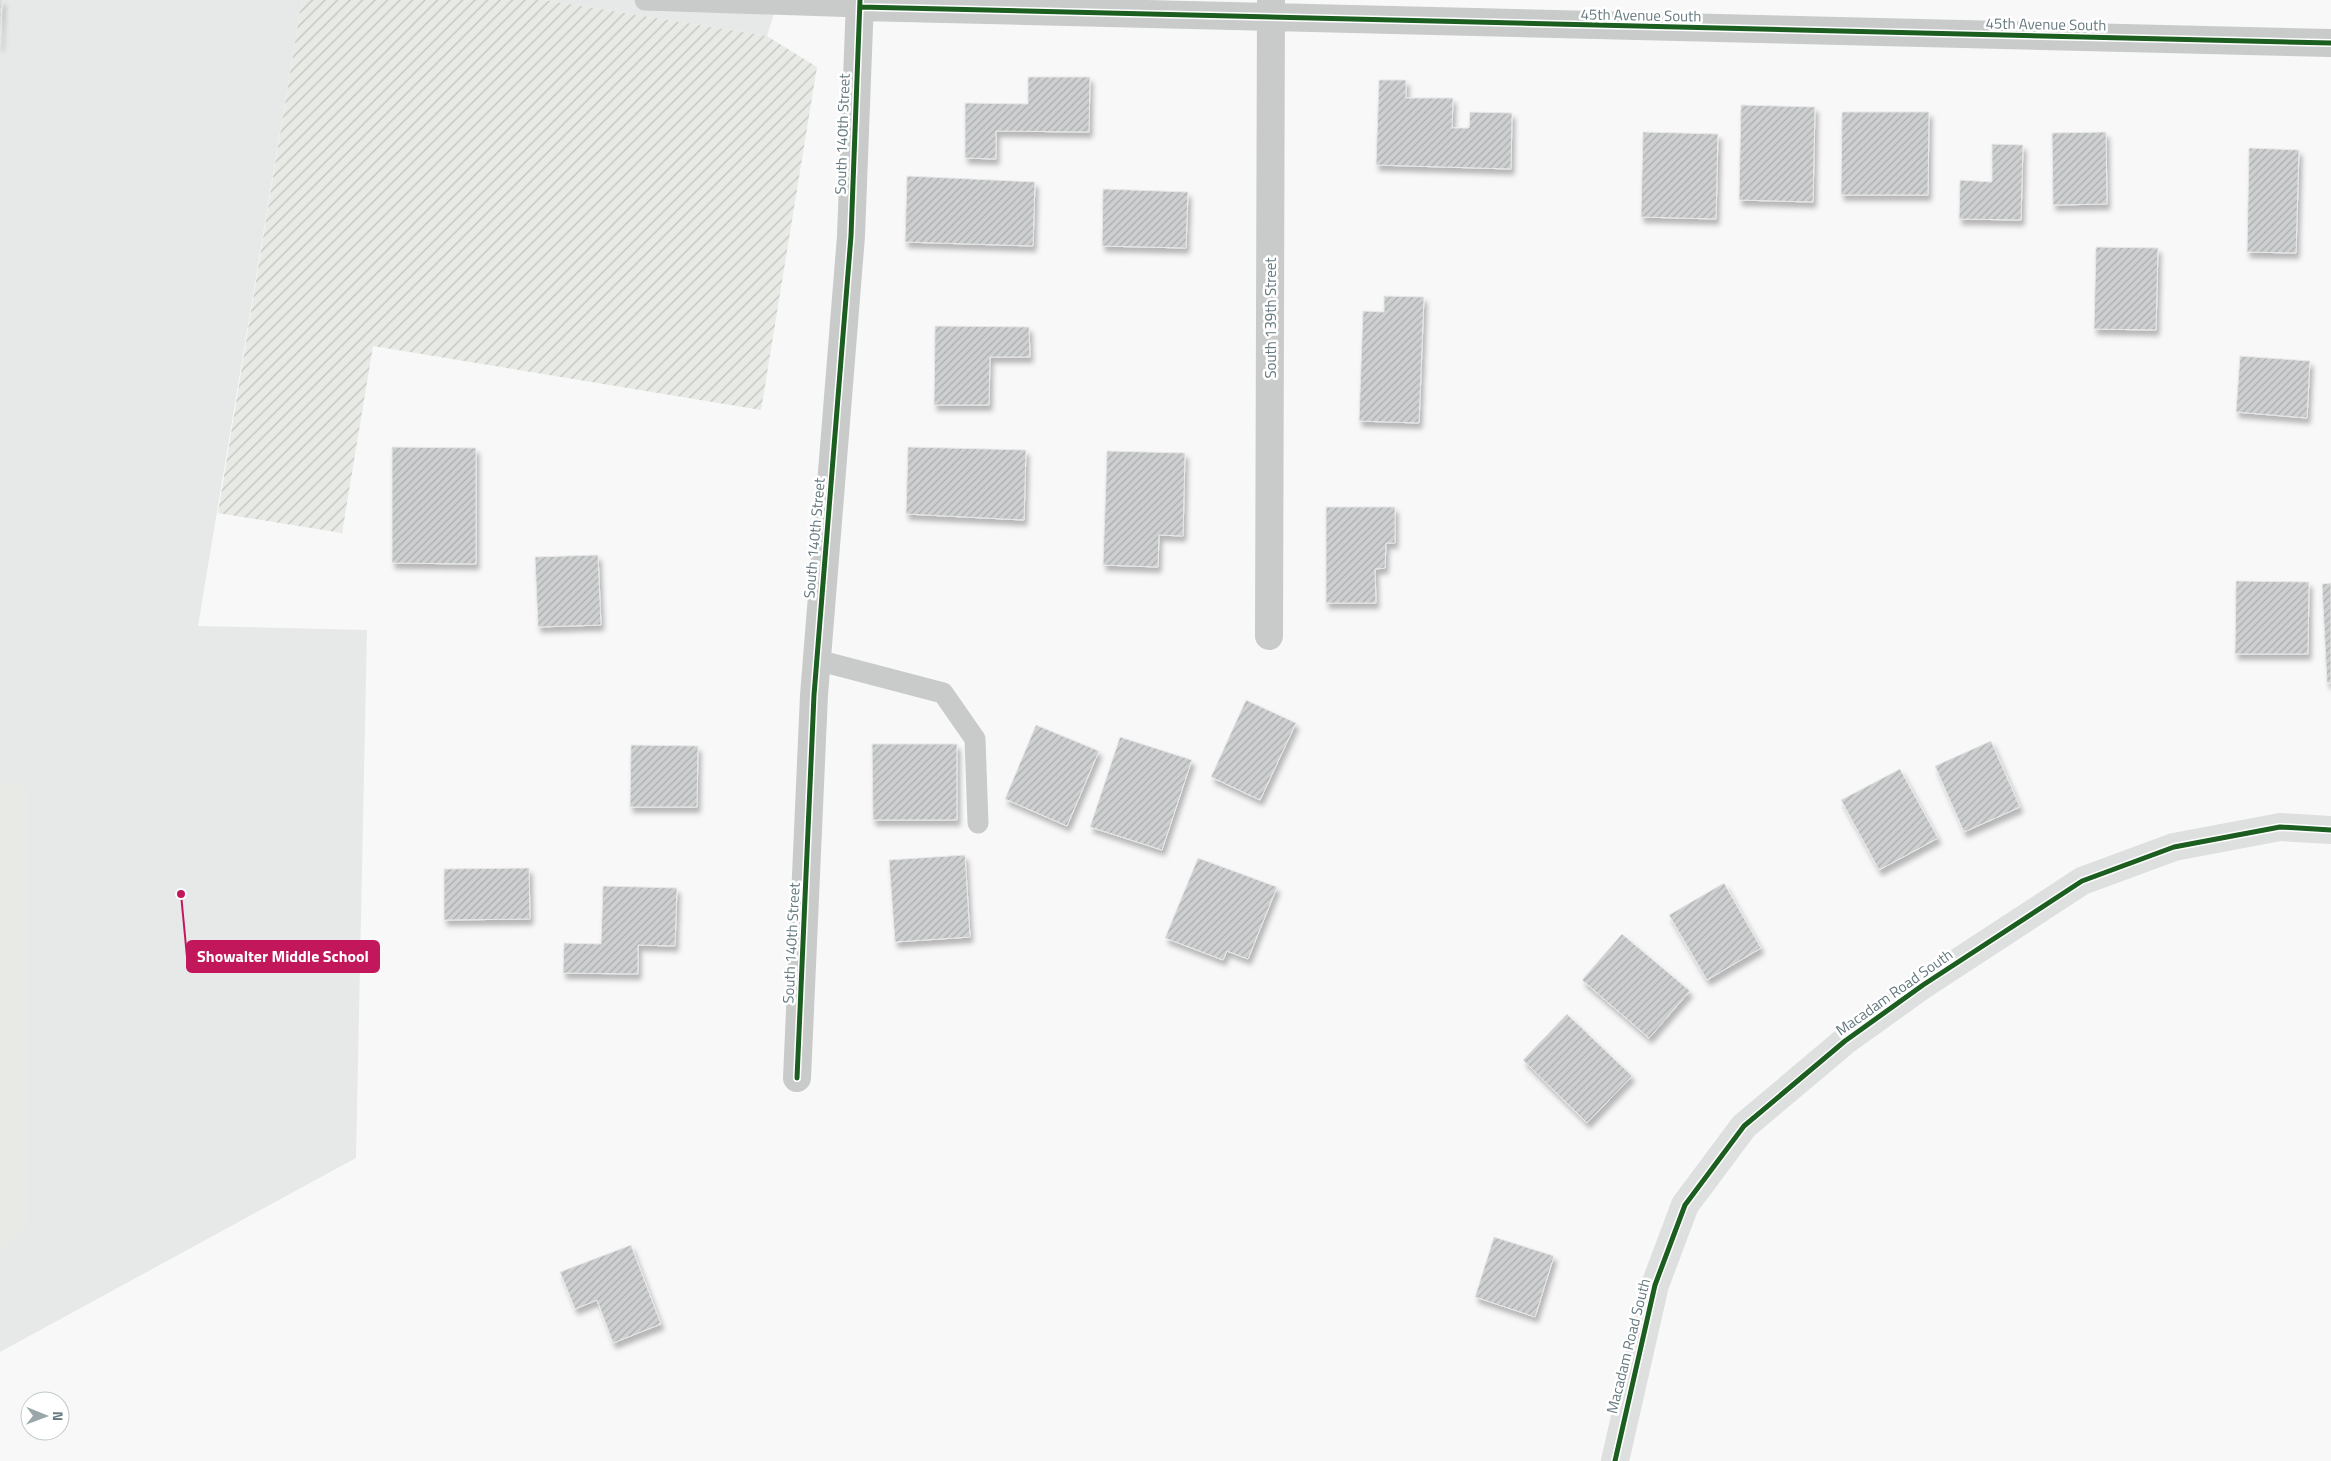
<svg xmlns="http://www.w3.org/2000/svg" width="2331" height="1461" font-family="'Titillium Web',sans-serif">
<defs>
<pattern id="garden-furrows" width="10" height="10" patternUnits="userSpaceOnUse" patternTransform="scale(1.25)"><rect width="10" height="10" fill="#e8eae5"/><path d="M-1 1l2-2M0 10L10 0M9 11l2-2" fill="none" stroke="#c0c3bf"/></pattern>
<pattern id="building-hatch" width="6" height="6" patternUnits="userSpaceOnUse" patternTransform="scale(1.25)"><rect width="6" height="6" fill="#cdcfd0"/><path d="M-1 1l2-2M0 6l6-6M5 7l2-2" fill="none" stroke="#aaadae"/></pattern>
<filter id="shadow"><feDropShadow dx="3" dy="5.5" stdDeviation="2.5" flood-color="#0004"/></filter>
</defs>
<rect width="100%" height="100%" fill="#f8f8f8"/>
<!-- built -->
<path fill="#e7e9e8" d="M0 0H302L198 626 367 630 356 1158 0 1352Z
M544 0H778L767 36Z"/>
<!-- park -->
<path fill="#e8eae5" d="M0 784 26 786V1227L0 1253Z"/>
<!-- garden -->
<path fill="url(#garden-furrows)" d="M302 0H544L767 36 817 67 761 410 373 346 342 533 218 513Z"/>
<!-- building -->
<path fill="url(#building-hatch)" stroke="#e8e8e8" filter="url(#shadow)" d="M0 0H2L0 46Z
M1028 77H1090L1089 132 996 131V159L965 158V103L1028 104Z
M1379 80H1406V98H1453L1452 128H1469L1470 112 1512 113 1511 169 1376 165Z
M1741 105 1815 107 1813 202 1739 200Z
M1842 112H1929L1928 195H1841Z
M1643 132 1718 134 1716 219 1641 217Z
M2106 132 2107 204 2053 205 2052 133Z
M1992 144 2023 145 2021 220 1959 219 1960 180 1992 182Z
M2249 148 2299 150 2296 253 2247 252Z
M907 176 1035 182 1033 246 905 242Z
M1103 189 1188 192 1186 248 1102 246Z
M2096 247 2158 248 2156 330 2094 329Z
M1384 296 1424 297 1419 423 1359 421 1363 311 1384 312Z
M935 326 1029 327 1030 357H990L989 405H934Z
M2240 356 2310 361 2307 418 2236 412Z
M392 447 476 448V564L392 563Z
M908 447 1026 450 1024 520 906 514Z
M1107 451 1185 453 1183 536 1159 535 1158 567 1103 565Z
M1326 507H1395V543H1386L1385 568 1375 569 1376 603H1326Z
M598 555 601 625 538 627 535 557Z
M2236 581 2309 582 2308 654H2235Z
M2331 583V683H2327L2322 584Z
M1246 700 1296 723 1260 800 1211 777Z
M1036 725 1099 751 1067 826 1005 799Z
M1120 737 1192 760 1162 850 1090 827Z
M1991 741 2020 807 1964 832 1935 766Z
M872 744H957V820H873Z
M631 745 698 746 697 807H630Z
M1900 769 1938 838 1879 870 1841 800Z
M965 855 970 937 895 942 889 860Z
M1198 858 1277 887 1248 959 1227 951 1223 960 1165 938Z
M529 868 530 919 444 920V869Z
M1724 883 1761 948 1707 980 1669 915Z
M603 886 677 888 675 946 638 945V974L563 973 564 943 601 944Z
M1622 934 1690 991 1649 1038 1582 980Z
M1567 1014 1632 1076 1587 1123 1523 1060Z
M1494 1237 1554 1256 1535 1317 1475 1297Z
M631 1245 661 1324 613 1343 597 1300 575 1309 560 1272Z"/>
<g fill="none" stroke-linecap="round" stroke-linejoin="round">
<!-- lane -->
<path stroke="#c9cbcb" stroke-width="21" d="M645 0 860 7
M817 660 943 693 975 739 978 823"/>
<!-- street -->
<path stroke="#c9cbcb" stroke-width="28" d="M860 7 2331 43
M1269 636 1271 1
M797 1078 814 695 851 236 860 0"/>
<!-- secondary -->
<path stroke="#dedfdf" stroke-width="28" d="M1615 1461 1655 1285 1685 1205 1744 1126 1845 1041 1923 985 2082 881 2174 847 2280 827 2331 830"/>
<!-- cycleway casing -->
<g stroke="#fff" stroke-width="8">
<path id="cycleway" d="M860 7 2331 43
M797 1078 814 695 851 236 860 0
M1615 1461 1655 1285 1685 1205 1744 1126 1845 1041 1923 985 2082 881 2174 847 2280 827 2331 830"/>
</g>
<!-- cycleway -->
<use href="#cycleway" stroke="#1b5e20" stroke-width="5"/>
</g>
<g text-anchor="middle" dominant-baseline="central" stroke-width="5" stroke-linejoin="round" paint-order="stroke">
<!-- street labels -->
<g font-size="15" fill="#667a80" stroke="#fff">
<text transform="translate(1641 15) rotate(1)">45th Avenue South</text>
<text transform="translate(2046 24) rotate(1)">45th Avenue South</text>
<text transform="translate(842 134) rotate(-88)">South 140th Street</text>
<text transform="translate(1270 318) rotate(-90)">South 139th Street</text>
<text transform="translate(814 538) rotate(-85)">South 140th Street</text>
<text transform="translate(791 943) rotate(-87)">South 140th Street</text>
<text transform="translate(1894 992) rotate(-35)">Macadam Road South</text>
<text transform="translate(1628 1346) rotate(-76)">Macadam Road South</text>
</g>
</g>
<!-- callouts -->
<path fill="none" stroke="#c2185b" stroke-width="2" d="M181 894L187 957"/>
<circle fill="#c2185b" stroke="#fff" stroke-width="2" cx="181" cy="894" r="5"/>
<rect fill="#c2185b" stroke="#c2185b" stroke-width="2" x="187" y="941" width="192" height="31" rx="5"/>
<g font-size="16" text-anchor="middle" font-weight="bold" fill="#fff">
<text x="283" y="962">Showalter Middle School</text>
</g>
<!-- north arrow -->
<g transform="translate(45 1416) rotate(91)"><circle r="24" fill="#ffffff" stroke="#c2cacc"/>
<path d="M0-4L9 19L0 12L-9 19Z" fill="#99a6aa"/>
<text y="-8" font-size="14" font-weight="bold" text-anchor="middle" fill="#667a80">N</text>
</g>
</svg>
